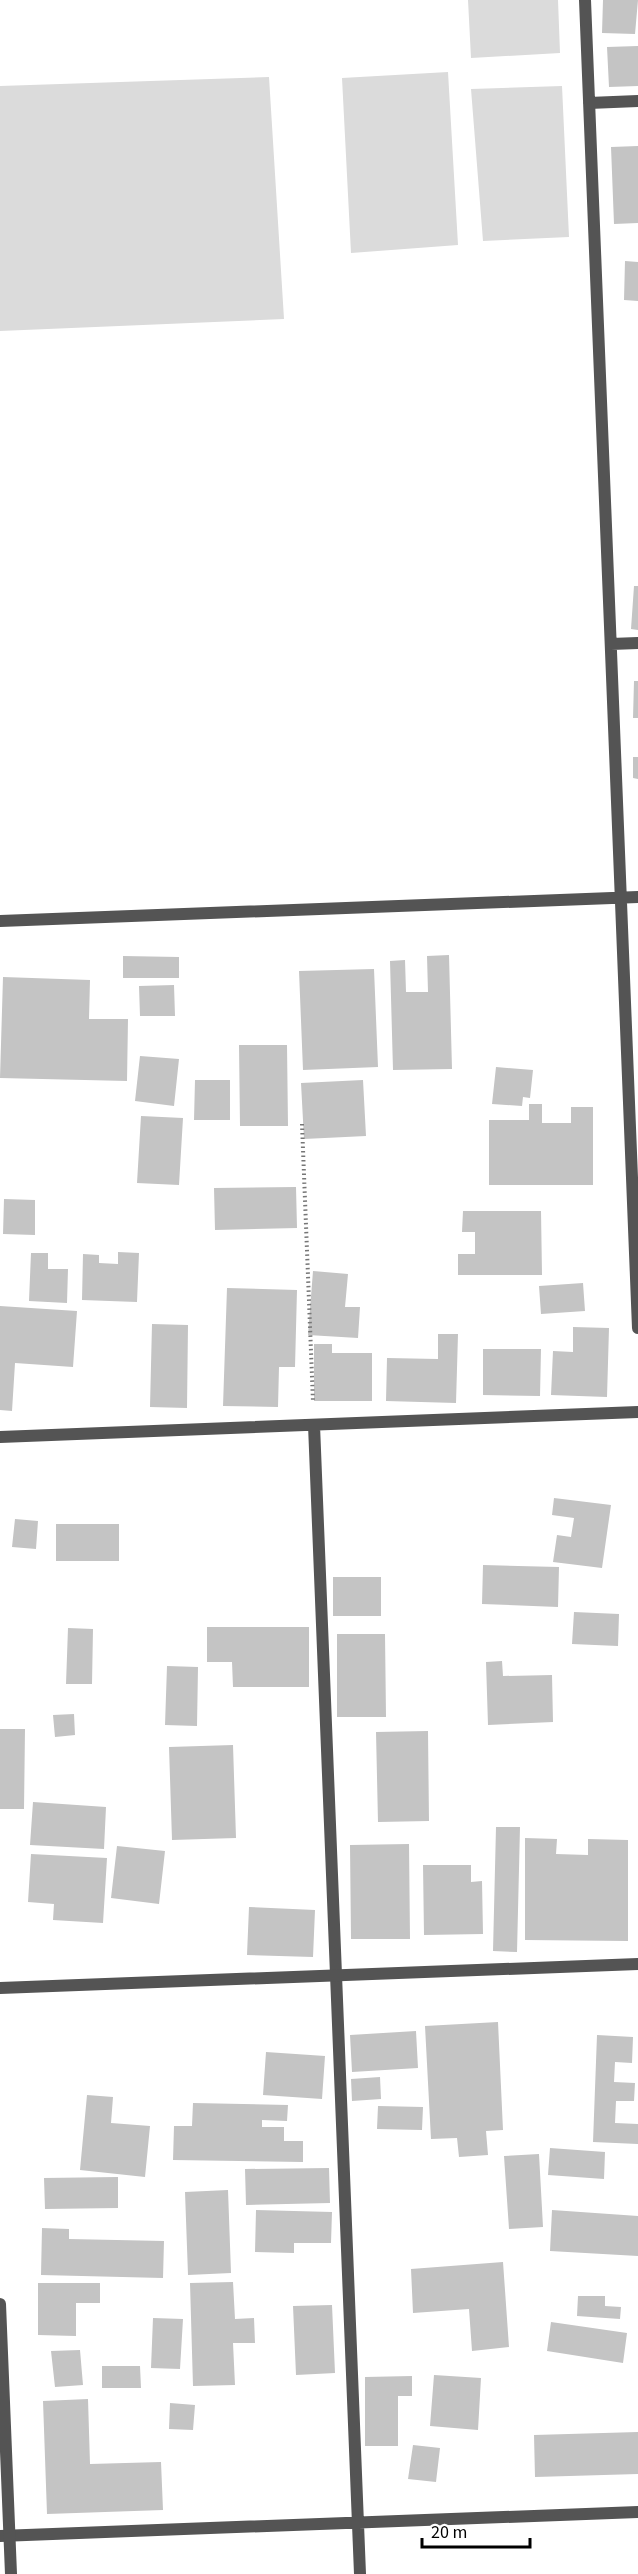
<svg xmlns="http://www.w3.org/2000/svg" width="638" height="2574" font-family="'Source Sans 3',sans-serif">
<rect width="100%" height="100%" fill="#fff"/>
<!-- green -->
<path fill="#dbdbdb" d="M468 0H558L560 53 471 58Z
M448 72 458 245 351 253 342 78Z
M269 77 284 319 0 331V86Z
M562 86 569 237 483 241 471 89Z"/>
<!-- building -->
<path fill="#c4c4c4" d="M603 0H638L635 34 602 33Z
M638 46V86L609 87 607 47Z
M638 146V223L614 224 611 147Z
M625 261 638 262V301L624 300Z
M634 586H638V630L631 629Z
M634 681H638V718H633Z
M633 757H638V779L633 778Z
M449 955 452 1069 393 1070 390 961 405 960 406 992H428L427 956Z
M123 956 179 957V978H123Z
M374 969 378 1067 303 1070 299 971Z
M3 977 90 980 89 1019H128L127 1081 0 1078Z
M174 985 175 1016H140L139 986Z
M239 1045H287L288 1126H240Z
M140 1056 179 1059 174 1106 135 1101Z
M496 1067 533 1070 530 1098 523 1097 522 1106 492 1104Z
M195 1080H230V1120H194Z
M363 1080 366 1136 304 1139 301 1083Z
M529 1104H542V1123H571V1107H593V1185H489V1120H529Z
M141 1116 183 1118 179 1185 137 1183Z
M296 1187 297 1228 215 1230 214 1188Z
M4 1199 35 1200V1235L3 1234Z
M463 1211H541L542 1275H458V1254H475V1232H462Z
M118 1252 139 1253 137 1302 82 1300 83 1254 99 1255V1263L118 1264Z
M31 1253H48V1269H68L67 1303 29 1301Z
M313 1271 348 1274 345 1307H360L358 1338 308 1335Z
M583 1283 585 1311 541 1314 539 1286Z
M227 1288 297 1290 295 1367H279L278 1407 223 1406Z
M0 1306 77 1311 73 1367 15 1363 12 1411 0 1410Z
M152 1324 188 1325 187 1408 150 1407Z
M573 1327 609 1328 607 1397 551 1395 553 1351 573 1352Z
M438 1334H458L456 1403 386 1401 387 1358 438 1359Z
M314 1344H332V1353H372V1401H314Z
M483 1349H541L540 1396 483 1395Z
M554 1498 611 1505 602 1568 553 1562 557 1535 571 1537 574 1518 552 1515Z
M15 1519 38 1521 36 1549 12 1547Z
M56 1524H119V1561H56Z
M483 1565 559 1567 558 1607 482 1604Z
M333 1577H381V1616H333Z
M574 1612 619 1614 618 1646 572 1644Z
M207 1627H309V1687H233L232 1662H207Z
M68 1628 93 1629 92 1684H66Z
M337 1634H385L386 1717H337Z
M502 1661 503 1676 552 1675 553 1722 488 1725 486 1662Z
M167 1666 198 1667 197 1726 165 1725Z
M74 1714 75 1735 55 1737 53 1715Z
M0 1729H25L24 1809H0Z
M428 1731 429 1821 378 1822 376 1732Z
M233 1745 236 1838 172 1840 169 1747Z
M33 1802 106 1807 104 1849 30 1845Z
M496 1827H520L517 1952 493 1951Z
M525 1838 557 1839 556 1854 588 1855V1839L628 1840V1941L525 1940Z
M409 1844 410 1939H351L350 1845Z
M117 1846 165 1851 159 1904 111 1898Z
M31 1854 107 1858 103 1923 53 1920 54 1904 28 1902Z
M423 1865H471V1882L482 1881 483 1934 424 1935Z
M249 1907 315 1910 313 1957 247 1955Z
M498 2022 503 2130 486 2131 488 2155 459 2157 457 2138 431 2139 425 2026Z
M416 2031 418 2068 352 2072 350 2035Z
M597 2035 633 2037 632 2063 615 2062 614 2082 635 2083 634 2101H616L615 2123 638 2124V2144L593 2142Z
M266 2052 325 2056 322 2099 263 2095Z
M380 2077 381 2099 352 2101 351 2079Z
M87 2095 113 2097 111 2123 150 2126 145 2177 80 2170Z
M193 2103 288 2105 287 2121 262 2120V2127H284V2141H303V2162L173 2160 174 2126H192Z
M378 2106 423 2107 422 2130 377 2129Z
M550 2148 605 2152 604 2179 548 2175Z
M539 2154 543 2227 509 2229 504 2156Z
M329 2168 330 2203 246 2205 245 2169Z
M118 2177V2208L45 2209 44 2178Z
M228 2190 231 2273 188 2275 185 2192Z
M256 2210 332 2212 331 2243H294V2253L255 2252Z
M552 2210 638 2216V2256L550 2251Z
M42 2228 69 2229V2239L164 2241 163 2278 41 2275Z
M503 2262 509 2347 472 2351 469 2309 413 2313 411 2269Z
M233 2282 235 2319 254 2318 255 2343H233L235 2385 193 2386 190 2283Z
M38 2283H100V2303H76V2336L38 2335Z
M578 2296H605V2306L621 2307 620 2319 577 2316Z
M332 2305 335 2373 296 2375 293 2306Z
M153 2318 183 2319 180 2369 151 2368Z
M551 2322 627 2333 623 2363 547 2351Z
M80 2350 83 2385 55 2387 51 2351Z
M102 2366H140L141 2388H102Z
M434 2375 481 2378 478 2430 430 2426Z
M412 2376V2396H398V2446H365V2377Z
M88 2399 90 2464 161 2462 163 2510 47 2514 43 2401Z
M170 2403 195 2405 193 2430 169 2429Z
M638 2432V2474L535 2477 534 2435Z
M413 2445 440 2448 436 2482 408 2479Z"/>
<g fill="none" stroke-linecap="round" stroke-linejoin="round">
<!-- path -->
<path stroke="#767676" stroke-width="4" stroke-dasharray="1.5 3" stroke-linecap="butt" d="M302 1124 313 1402"/>
<!-- minor -->
<path stroke="#545454" stroke-width="12" d="M585 0 638 1328
M589 103 638 101
M611 644 638 643
M0 921 638 897
M314 1425 360 2574
M0 1437 638 1412
M0 2536 638 2512"/>
<!-- tertiary -->
<path stroke="#545454" stroke-width="12" d="M0 1988 638 1964
M0 2304 11 2574"/>
</g>
<!-- scale -->
<path d="M422 2538v9h108v-9" fill="none" stroke="#000000" stroke-width="3"/>
<text x="431" y="2538" font-size="18" fill="#000000" stroke="#ffffff" stroke-width="4.5" paint-order="stroke">20 m</text>
</svg>
